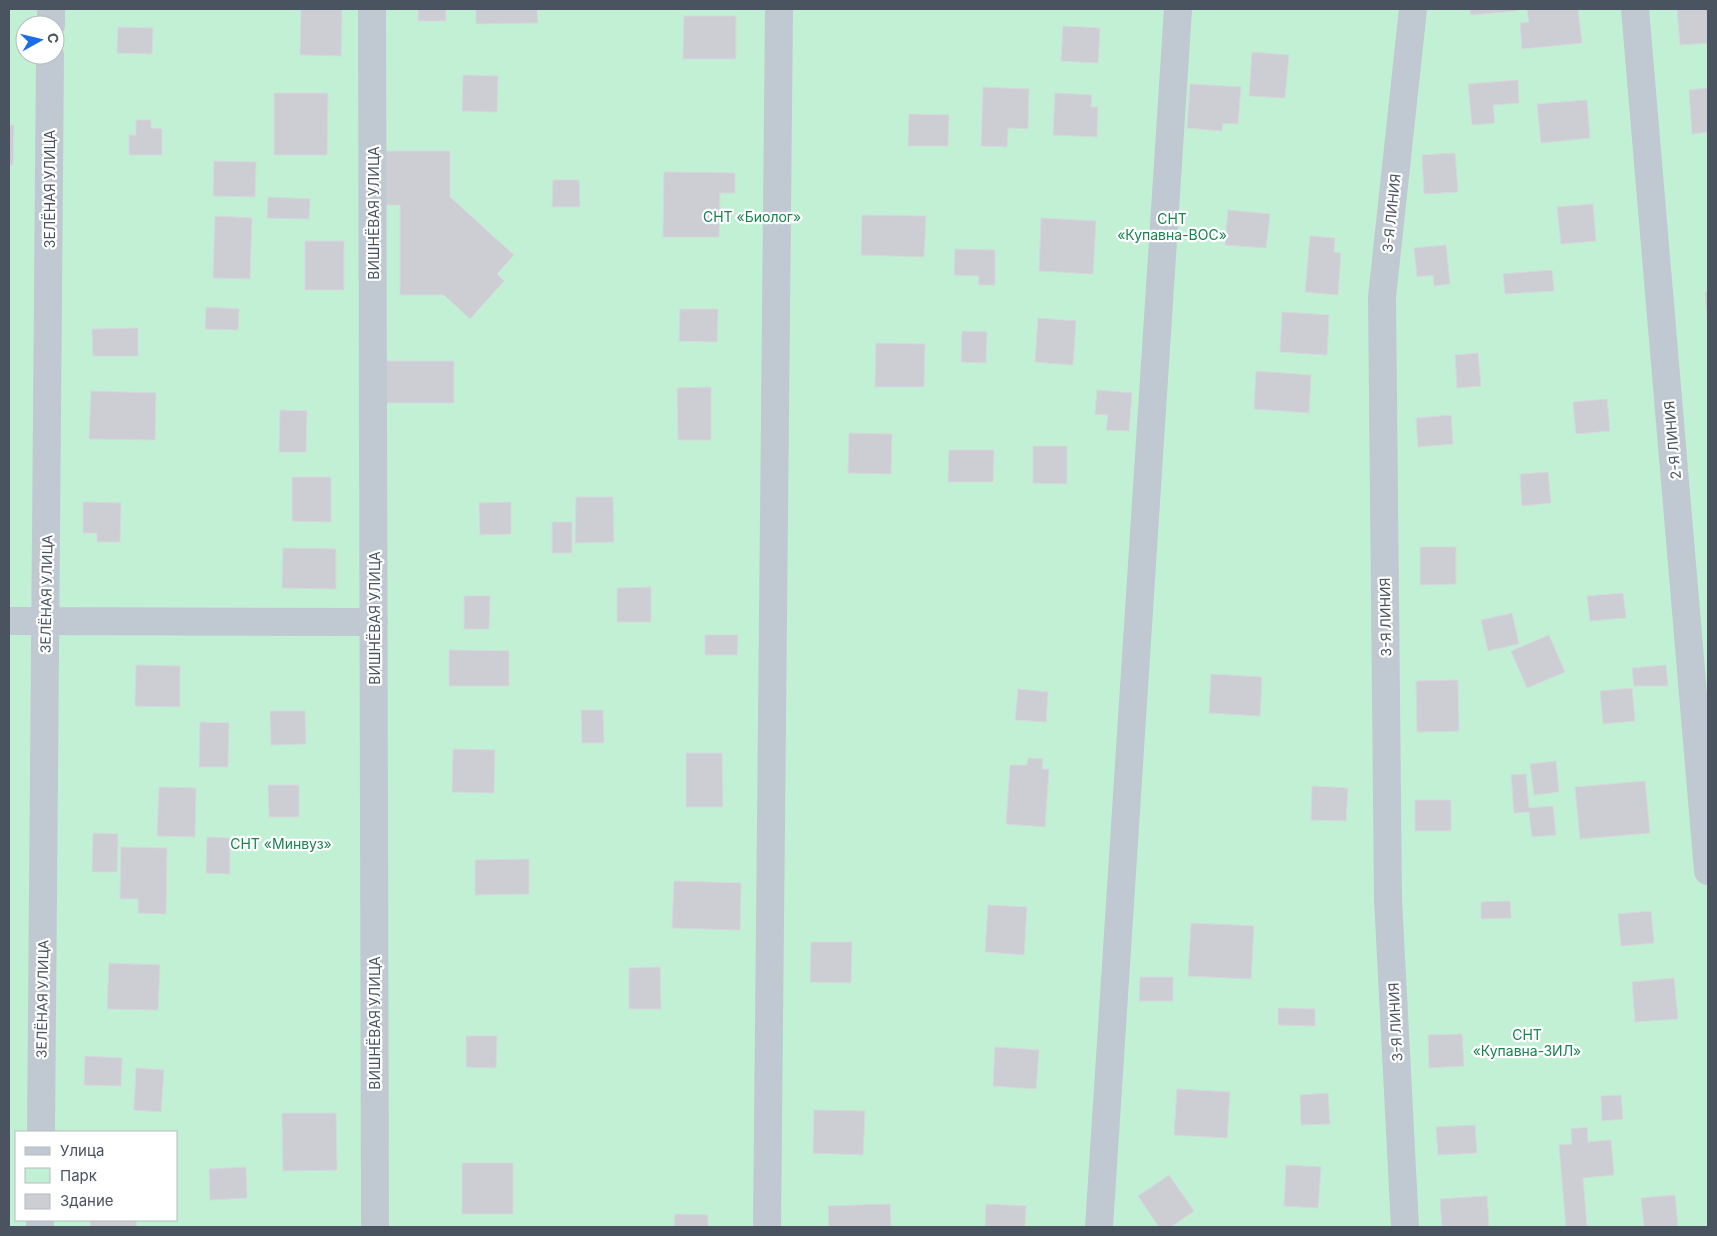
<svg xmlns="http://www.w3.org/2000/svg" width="1717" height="1236" font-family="Inter,sans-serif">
<rect width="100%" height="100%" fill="#f4f2f2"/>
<!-- green -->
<path fill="#c2f0d5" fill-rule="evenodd" d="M9 9H1708V1227H9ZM25 25H55V55H25ZM16 1132H176V1220H16Z"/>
<!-- building -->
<path fill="#ccced4" stroke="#d6d8dd" d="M301 9H342L341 56 300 55Z
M418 9H446V21H418Z
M476 9H537L538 23 476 24Z
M1470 9H1516L1517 11 1471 15Z
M1527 9H1578L1582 43 1522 49 1520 23 1529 22Z
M1677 9H1708V43L1680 45Z
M684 16H736V59H683Z
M1063 26 1100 28 1098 63 1061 61Z
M118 27 153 28 152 54 117 53Z
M1252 52 1289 55 1285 98 1249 96Z
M463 75 498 76 497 112 462 111Z
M1518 80 1519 103 1493 105 1495 123 1472 125 1468 84Z
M1190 84 1241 87 1238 124 1223 123 1222 131 1187 128Z
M983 87 1029 89 1028 129 1008 128 1007 147 981 146Z
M1708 88V132L1692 134 1689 90Z
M274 93H328L327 155H274Z
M1055 93 1092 95 1091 107H1098L1097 137 1053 135Z
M1587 100 1590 138 1541 143 1537 104Z
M909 114 949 115 948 146H908Z
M136 120H151V128L162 129V155H129V135H136Z
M9 125H14L13 165H9Z
M377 151H450V197L514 255 497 274 504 281 470 319 444 295H400V205H378Z
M1455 153 1458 192 1424 194 1422 155Z
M214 161 256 162 255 197 213 196Z
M664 172 735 173V193H720L719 237H663Z
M553 180H579L580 207H552Z
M268 197 310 199 309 219 267 218Z
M1593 204 1596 241 1561 244 1557 207Z
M1228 210 1270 214 1266 248 1225 245Z
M862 215 926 216 924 257 861 255Z
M215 216 252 218 250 279 213 278Z
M1041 218 1096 221 1093 274 1039 271Z
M1310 236 1335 238 1334 252 1341 253 1338 295 1305 292Z
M305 241H344V290H305Z
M1446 245 1450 284 1434 286 1433 275 1417 277 1414 248Z
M955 249 995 250V285H978L979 276 954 275Z
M1552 270 1554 291 1505 294 1503 274Z
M1708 292V329L1705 293Z
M206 307 239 309 238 330 205 329Z
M680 309H718L717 342 679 341Z
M1282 312 1329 315 1327 355 1280 352Z
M1038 318 1076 321 1073 365 1035 362Z
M138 328V356H93L92 329Z
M962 331 987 332 986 363 961 362Z
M876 343 925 344 924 387H875Z
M1478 353 1481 386 1457 388 1455 355Z
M384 361H454V403H383Z
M1256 371 1311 375 1309 413 1254 409Z
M711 387V440H678L677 388Z
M1097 390 1132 393 1129 431 1106 430 1108 415 1095 414Z
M91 391 156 393 155 440 89 439Z
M1607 399 1610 431 1576 434 1573 402Z
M280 410 307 411 306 452H279Z
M1451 415 1453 444 1418 447 1416 418Z
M849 433 892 434 891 474 848 473Z
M1033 446H1067V484L1033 483Z
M949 450H994L993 482H948Z
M1548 472 1551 503 1522 506 1520 474Z
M292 477H331V522L292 521Z
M576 497H613L614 542 575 543Z
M83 502 121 503 120 542H97V533H83Z
M511 502V534L480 535 479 503Z
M552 522H572V553H552Z
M1420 547H1456V584L1420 585Z
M283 548 336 549V589L282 588Z
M651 587V622H617V588Z
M1623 593 1626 618 1590 621 1587 596Z
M464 596H490L489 629H464Z
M1512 613 1519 644 1488 651 1481 620Z
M705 635H738L737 655H705Z
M1549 635 1565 672 1527 688 1511 651Z
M449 650 509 651V686H449Z
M136 665 180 666V707L135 706Z
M1666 665 1668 686H1634L1632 668Z
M1211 674 1262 677 1260 716 1209 713Z
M1458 680 1459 731 1417 732 1416 681Z
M1632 688 1635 721 1603 724 1600 691Z
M1018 689 1048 692 1046 722 1015 720Z
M581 710H603L604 743H582Z
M270 711H305L306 744 271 745Z
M200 722 229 723 228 767H199Z
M453 749 495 750 494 793 452 792Z
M686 753H722L723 807H686Z
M1028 758 1043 759 1042 769H1049L1045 827 1006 824 1010 765H1027Z
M1556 761 1559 792 1534 795 1530 764Z
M1526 774 1529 808 1553 806 1556 835 1532 837 1529 812 1514 813 1511 775Z
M1645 781 1650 833 1580 839 1575 787Z
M268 785H299V817H269Z
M1312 786 1348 788 1346 821 1311 820Z
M159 787 196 788 195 837 157 836Z
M1415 800H1451V831H1415Z
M93 833 118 834 117 872H92Z
M207 837 230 838V874L206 873Z
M121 847 167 848 166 914 138 913V899H120Z
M529 859V894L475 895V860Z
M674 881 741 883 740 930 672 928Z
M1510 901 1511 918 1481 919V902Z
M988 905 1027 907 1024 955 985 952Z
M1651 911 1654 943 1621 946 1618 914Z
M1191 923 1254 926 1251 979 1188 976Z
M811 942H852L851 983 810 982Z
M109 963 160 965 158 1010 107 1009Z
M660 967 661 1009H629V968Z
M1140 977H1173V1001H1139Z
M1674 978 1678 1019 1635 1022 1632 982Z
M1278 1008 1315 1009V1026L1278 1025Z
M1462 1034 1464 1066 1429 1068 1428 1035Z
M466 1036H497L496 1068 466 1067Z
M995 1047 1039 1050 1036 1089 993 1086Z
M85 1056 122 1058 121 1086 84 1085Z
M136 1068 164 1070 161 1112 134 1110Z
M1177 1089 1230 1092 1227 1138 1174 1135Z
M1328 1093 1330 1124 1301 1125 1300 1095Z
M1621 1095 1623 1119 1602 1121 1601 1096Z
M814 1110 865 1111 863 1155 813 1153Z
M282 1113H336L337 1170 283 1171Z
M1475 1125 1477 1153 1438 1155 1436 1127Z
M1587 1127 1588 1142 1611 1140 1614 1175 1583 1178 1587 1227H1566L1559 1145 1572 1144 1571 1129Z
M462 1163H513V1214H462Z
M1286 1165 1321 1167 1318 1208 1284 1206Z
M246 1167 247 1198 210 1200 209 1169Z
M1169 1175 1194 1211 1171 1227H1159L1138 1196Z
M1675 1195 1678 1227H1644L1641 1198Z
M1487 1196 1489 1227H1442L1440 1199Z
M890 1204 891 1227H829L828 1206Z
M986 1204 1026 1206 1025 1227H985Z
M675 1214 708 1215V1227H674Z
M90 1220H137L136 1227H90Z"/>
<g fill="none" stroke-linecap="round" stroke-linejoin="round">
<!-- minor -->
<path stroke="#c0c9d1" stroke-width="28" d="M372 9 375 1227
M1635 9 1708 871
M51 25V9
M9 621 374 622
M41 1132 50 55
M40 1227V1220
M767 1227 779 9
M1099 1227 1178 9
M1405 1227 1388 899 1382 297 1413 9"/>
</g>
<g text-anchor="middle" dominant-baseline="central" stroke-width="4.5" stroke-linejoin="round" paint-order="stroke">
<!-- street labels -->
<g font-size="14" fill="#495460" stroke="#fff">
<text transform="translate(49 189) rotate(-90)">ЗЕЛЁНАЯ УЛИЦА</text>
<text transform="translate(373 213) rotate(-90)">ВИШНЁВАЯ УЛИЦА</text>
<text transform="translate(1391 213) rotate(-84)">3-Я ЛИНИЯ</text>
<text transform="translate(1672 440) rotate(-95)">2-Я ЛИНИЯ</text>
<text transform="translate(46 594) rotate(-89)">ЗЕЛЁНАЯ УЛИЦА</text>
<text transform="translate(1385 617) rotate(-91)">3-Я ЛИНИЯ</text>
<text transform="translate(374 618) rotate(-90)">ВИШНЁВАЯ УЛИЦА</text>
<text transform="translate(42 999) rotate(-89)">ЗЕЛЁНАЯ УЛИЦА</text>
<text transform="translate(1395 1022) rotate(-93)">3-Я ЛИНИЯ</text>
<text transform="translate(374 1023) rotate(-90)">ВИШНЁВАЯ УЛИЦА</text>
</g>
<!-- park labels -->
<g font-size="14" fill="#188350" stroke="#fff">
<text x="752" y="216">СНТ «Биолог»</text>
<text x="1172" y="218">СНТ<tspan x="1172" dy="16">«Купавна-ВОС»</tspan></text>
<text x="281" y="843">СНТ «Минвуз»</text>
<text x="1527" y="1034">СНТ<tspan x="1527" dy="16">«Купавна-ЗИЛ»</tspan></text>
</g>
</g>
<!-- border -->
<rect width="1717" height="1236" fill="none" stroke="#495460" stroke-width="20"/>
<!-- legend -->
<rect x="15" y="1131" width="162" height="90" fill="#ffffff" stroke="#b6bbbf"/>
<rect x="25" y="1147" width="25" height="8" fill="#c0c9d1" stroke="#b6bbbf"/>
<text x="60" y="1156" font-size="15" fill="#495460">Улица</text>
<rect x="25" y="1168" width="25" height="15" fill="#c2f0d5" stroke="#b6bbbf"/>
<text x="60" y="1181" font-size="15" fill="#495460">Парк</text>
<rect x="25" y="1194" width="25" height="15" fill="#ccced4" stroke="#b6bbbf"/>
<text x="60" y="1206" font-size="15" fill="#495460">Здание</text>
<!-- north arrow -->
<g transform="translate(40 40) rotate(82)"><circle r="24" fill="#ffffff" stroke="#b6bbbf"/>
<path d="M0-4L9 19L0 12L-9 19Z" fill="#1b6de5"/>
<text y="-8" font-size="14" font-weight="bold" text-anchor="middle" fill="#495460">С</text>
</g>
</svg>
